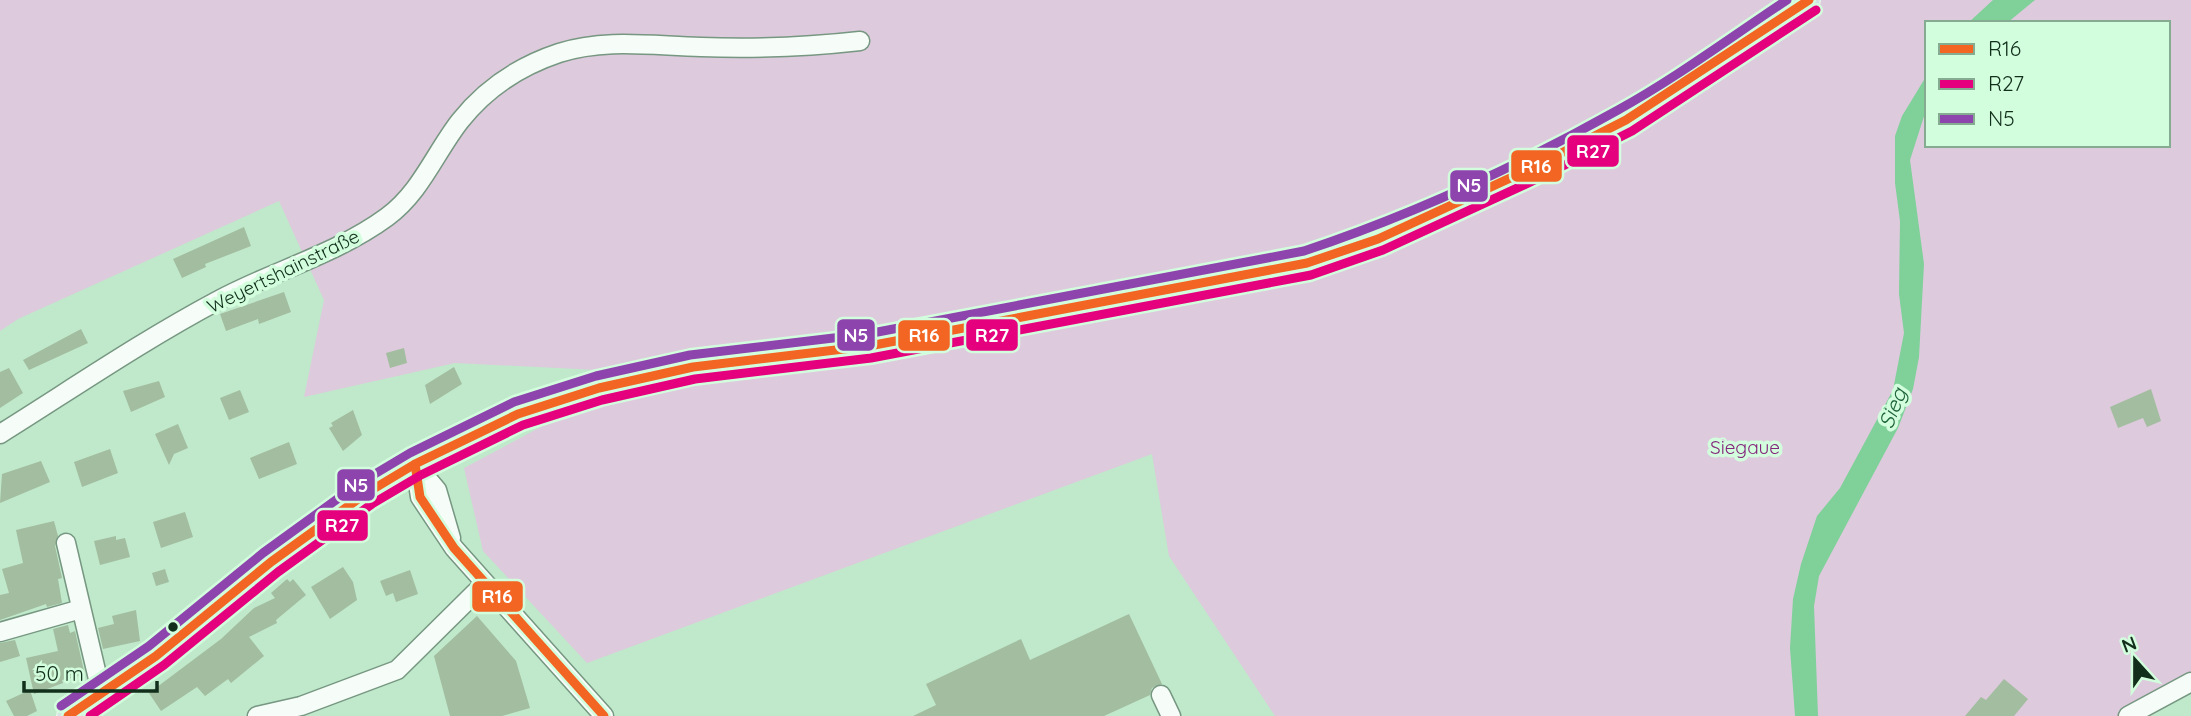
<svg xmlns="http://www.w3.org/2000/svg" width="2191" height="716" font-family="Quicksand,sans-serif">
<rect width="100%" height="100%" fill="#c0e8cb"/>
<!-- green -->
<path fill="#ddcadc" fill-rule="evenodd" d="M0 0H2191V685L2137 716H1275L1169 556 1152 454 587 663 483 551 464 468 578 407 597 370 455 363 304 397 324 300 279 201 18 319 0 331ZM1927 23H2168V145H1927Z"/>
<!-- water -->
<path fill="#7fd099" d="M1993 0H2035L2007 23H1968Z
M1927 75V107L1910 160 1924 264 1919 357 1913 389 1898 428 1819 576 1814 606 1818 716H1795L1790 648 1793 599 1801 564 1817 516 1840 488 1893 390 1904 333 1899 294 1900 221 1895 183V136L1902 116Z"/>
<!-- building -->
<path fill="#a2bd9f" d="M244 227 251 246 205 264 206 267 182 278 173 259Z
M284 292 291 312 259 324 258 319 226 331 220 314Z
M81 329 88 343 29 370 23 360Z
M404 348 407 363 390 368 386 353Z
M454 367 462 384 430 404 425 385Z
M9 368 23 393 0 408V372Z
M159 381 165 397 131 412 123 391Z
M2151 389 2161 421 2147 427 2143 418 2118 428 2110 407Z
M240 390 249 412 229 420 220 398Z
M353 410 362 435 343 451 329 428 333 426 331 423Z
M178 424 188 448 174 454 169 465 155 434Z
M289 442 297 464 259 479 250 458Z
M110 449 118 473 82 487 74 462Z
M41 461 50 482 0 503 2 474Z
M185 512 193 537 161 548 153 522Z
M54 521 58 536 55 546 62 578 58 579 62 603 47 607 46 604 0 620V595L9 593 2 569 23 563 16 530Z
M116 536V540L125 538 130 557 100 565 94 541Z
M343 567 353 582 357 600 330 619 311 587Z
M165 569 169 582 156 586 152 573Z
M410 570 418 594 396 602 393 593 386 596 380 581Z
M287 579 290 582 293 579 306 595 276 620 277 623 249 637 264 656 231 683 228 679 205 696 197 687 161 711 149 693 221 639 254 608 275 598 271 593Z
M136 610 140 641 103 649 98 628 114 624 112 616Z
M1129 614 1162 684 1152 688 1150 695 1104 716H913L936 705 926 684 1021 639 1030 660Z
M477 616 516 661 530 708 502 716H450L434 656Z
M68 625 70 633 75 631 84 671 79 672 80 676 62 680 63 683 34 694 26 658 58 651 53 629Z
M15 640 20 656 0 662V643Z
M2004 679 2028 699 2014 716H1965L1981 697 1986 700Z
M30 690 37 711 27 716H14L6 701Z"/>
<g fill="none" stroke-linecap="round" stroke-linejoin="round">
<!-- minor casing -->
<g stroke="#769781" stroke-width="21">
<path id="minor" d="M0 434C72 389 142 341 217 301 272 271 335 255 387 217 421 192 435 153 460 121 486 88 520 66 559 53 605 38 654 46 701 47 754 49 807 47 860 41
M415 464 420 497 454 548 604 716
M415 464 437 490 451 538
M66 543 102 696
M0 632 81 609
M1161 695 1171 716
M257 716 301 706 397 670 485 583
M2128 716 2191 682"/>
</g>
<!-- major casing -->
<g stroke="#e3f5e8" stroke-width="24">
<path id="major" d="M68 716 156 656 271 562 365 494 415 464 518 414 599 388 693 367 869 346 1307 263 1378 239 1534 167 1626 120 1809 0"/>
</g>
<!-- minor -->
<use href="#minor" stroke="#f6fcf7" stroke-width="18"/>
<!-- major -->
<use href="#major" stroke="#d3e5e3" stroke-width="21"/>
<!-- bus-1 casing -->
<g stroke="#d3fede" stroke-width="14">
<path id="bus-1" d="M415 464 420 497 454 548 604 716
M68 716 156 656 271 562 365 494 415 464 518 414 599 388 693 367 869 346 1307 263 1378 239 1534 167 1626 120 1809 0"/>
</g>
<!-- bus-2 casing -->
<g stroke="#d3fede" stroke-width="14">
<path id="bus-2" d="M90 716 164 665 278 572 372 504 421 475 523 425 602 400 695 379 871 358 1311 275 1383 250 1539 178 1632 131 1816 10"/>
</g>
<!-- bus-3 casing -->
<g stroke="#d3fede" stroke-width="14">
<path id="bus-3" d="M61 706 149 646 263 553 358 484 410 453 514 402 596 376 690 355 867 334 1304 251C1412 215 1518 166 1618 110 1676 78 1731 37 1787 0"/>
</g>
<!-- bus-1 -->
<use href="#bus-1" stroke="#f26522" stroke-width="9"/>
<!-- bus-2 -->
<use href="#bus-2" stroke="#e5007d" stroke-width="9"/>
<!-- bus-3 -->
<use href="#bus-3" stroke="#8e44ad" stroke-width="9"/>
</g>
<!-- markers -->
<circle fill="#112f1b" stroke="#d3fede" stroke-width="2.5" cx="173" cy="627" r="6"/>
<g text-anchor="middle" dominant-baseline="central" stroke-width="7" stroke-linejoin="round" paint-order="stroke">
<!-- street labels -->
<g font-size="19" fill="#112f1b" stroke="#d3fede">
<text transform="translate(283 271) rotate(-26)">Weyertshainstraße</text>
</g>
<!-- park labels -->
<g font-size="19" fill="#84247a" stroke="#d3fede">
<text x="1745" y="447">Siegaue</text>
</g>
<!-- water labels -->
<g font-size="21" font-style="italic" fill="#1e6338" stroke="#d3fede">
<text transform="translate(1892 408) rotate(-69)">Sieg</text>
</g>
</g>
<g stroke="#d3fede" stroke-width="2.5">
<rect x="1566" y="134" width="54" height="34" rx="7" fill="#e5007d"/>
<rect x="1510" y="149" width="53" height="34" rx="7" fill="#f26522"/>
<rect x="1449" y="169" width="40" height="34" rx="7" fill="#8e44ad"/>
<rect x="965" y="318" width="54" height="34" rx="7" fill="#e5007d"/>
<rect x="836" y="318" width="40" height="34" rx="7" fill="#8e44ad"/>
<rect x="897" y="319" width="54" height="33" rx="7" fill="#f26522"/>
<rect x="336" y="468" width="40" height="34" rx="7" fill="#8e44ad"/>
<rect x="316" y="509" width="53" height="33" rx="7" fill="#e5007d"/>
<rect x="471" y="580" width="53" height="33" rx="7" fill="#f26522"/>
</g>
<g font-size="19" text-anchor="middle" font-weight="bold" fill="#fff">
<text x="1593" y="158">R27</text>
<text x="1536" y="173">R16</text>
<text x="1469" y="192">N5</text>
<text x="992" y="342">R27</text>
<text x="856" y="342">N5</text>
<text x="924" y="342">R16</text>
<text x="356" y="492">N5</text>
<text x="342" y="532">R27</text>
<text x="497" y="603">R16</text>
</g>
<!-- legend -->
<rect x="1925" y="21" width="245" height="126" fill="#d3fede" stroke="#85ab90" stroke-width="2"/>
<rect x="1939" y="44" width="35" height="10" fill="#f26522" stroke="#85ab90" stroke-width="2"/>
<text x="1988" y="56" font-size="21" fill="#112f1b">R16</text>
<rect x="1939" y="79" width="35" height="10" fill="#e5007d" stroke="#85ab90" stroke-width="2"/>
<text x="1988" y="91" font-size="21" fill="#112f1b">R27</text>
<rect x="1939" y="114" width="35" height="10" fill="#8e44ad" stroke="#85ab90" stroke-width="2"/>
<text x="1988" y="126" font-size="21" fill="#112f1b">N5</text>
<!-- north arrow -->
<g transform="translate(2135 660) rotate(339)" stroke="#d3fede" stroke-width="5" paint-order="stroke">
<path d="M0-5L12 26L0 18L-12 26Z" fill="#112f1b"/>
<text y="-10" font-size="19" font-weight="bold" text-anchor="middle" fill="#112f1b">N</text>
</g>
<!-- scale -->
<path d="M24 681v10h133v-10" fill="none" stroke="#112f1b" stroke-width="3.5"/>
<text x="35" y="681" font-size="21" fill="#112f1b" stroke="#d3fede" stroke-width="5" paint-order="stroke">50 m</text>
</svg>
